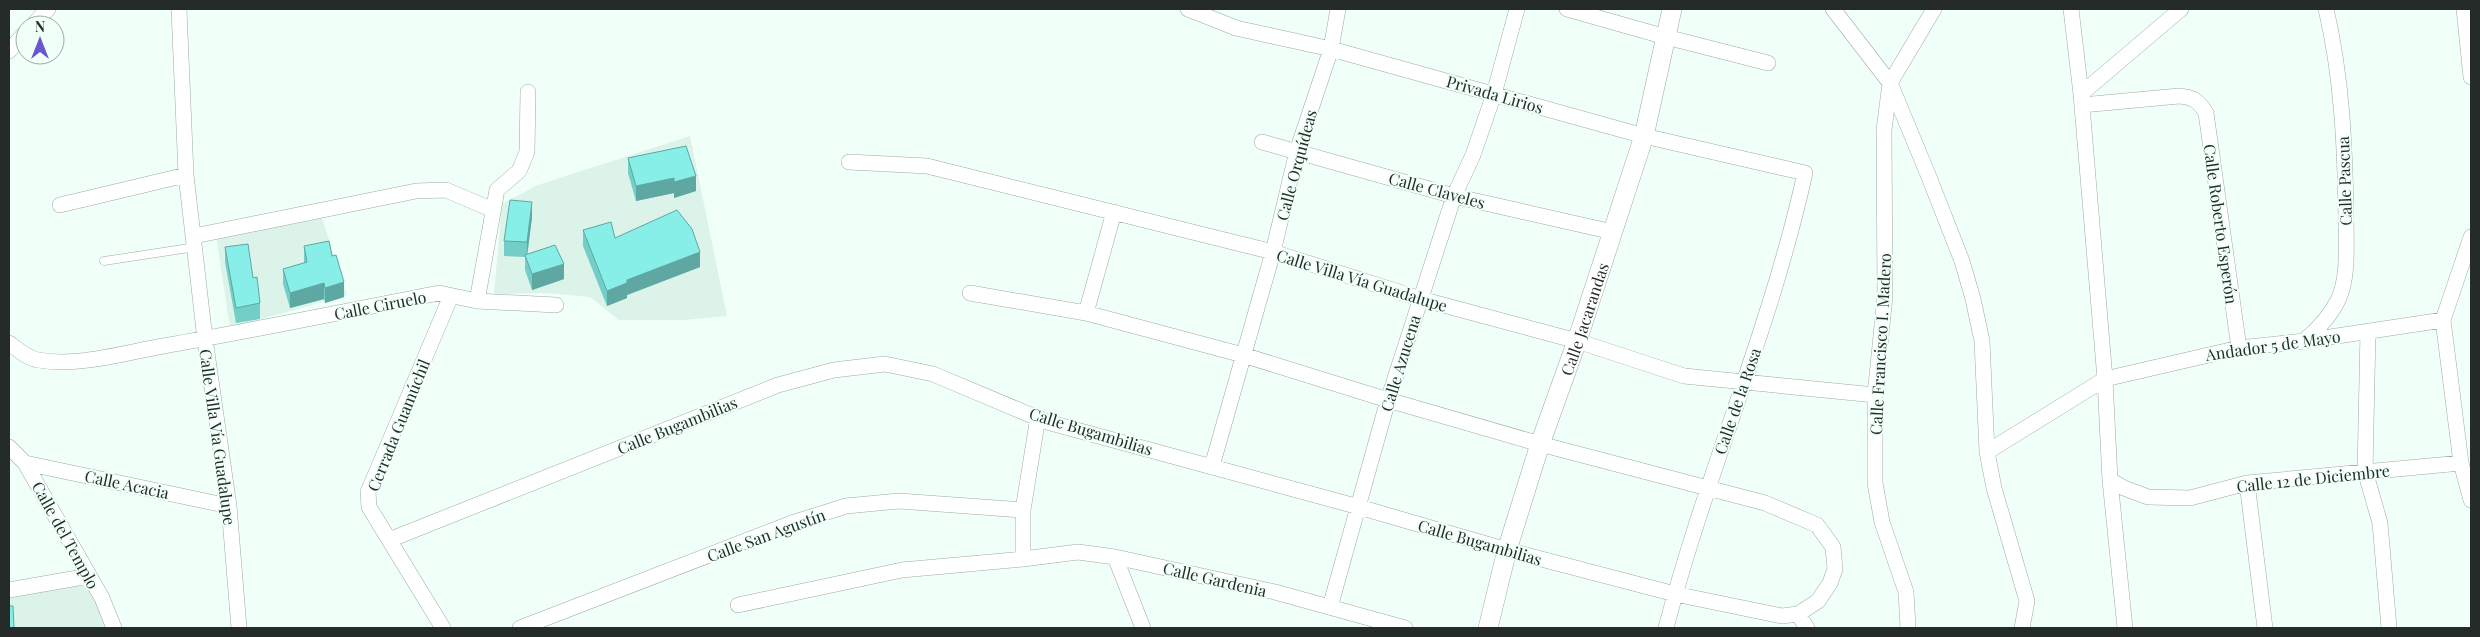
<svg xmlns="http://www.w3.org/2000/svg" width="2480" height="637" font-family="'Playfair Display',serif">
<rect width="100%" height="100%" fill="#f0fff8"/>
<!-- built -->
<path fill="#dcf3e9" d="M690 136 727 316 684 320H619L590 297 545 293 494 294 502 204 538 185Z
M321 215 347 295 230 328 216 235Z
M92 585 107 628H9V592Z"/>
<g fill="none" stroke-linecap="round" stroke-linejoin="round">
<!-- service casing -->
<g stroke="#9daba4" stroke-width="9">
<path id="service" d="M104 261 196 247"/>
</g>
<!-- minor casing -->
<g stroke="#9daba4" stroke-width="16">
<path id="minor" d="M179 9 186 175 205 339 229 506 239 628
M1188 9 1236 28 1331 49 1644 136 1805 173C1771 328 1706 474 1666 628
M1567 9 1666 37 1768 63
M1833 9 1890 83 1927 172 1962 261 1973 299 1982 341 1987 452 1994 488 2027 601 2022 628
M2071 9 2081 94 2105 379 2110 480 2125 628
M2464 9 2471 77
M33 25 48 9
M9 51 25 33
M2081 94 2181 9
M2082 105 2179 96C2193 97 2199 101 2206 113L2239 348
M1262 142 1454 196 1613 232
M849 162 927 166 1273 252 1421 299 1577 341 1684 376 1875 395
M60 205 186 175
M194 236 416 191 446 190 493 210
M2471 237 2443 320 2461 463 2471 500
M477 301 497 190 519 171 527 152 528 92
M1086 313 1114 212
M2368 331 2365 471 2380 523 2389 628
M2304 341C2318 329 2330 317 2338 300 2349 278 2346 242 2346 217 2345 147 2342 77 2326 9
M9 343C17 349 27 358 38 360 78 367 123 353 163 346 255 330 347 311 439 293L477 301 556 305
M9 447 25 463 102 598 114 628
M1987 452 2105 379 2239 348 2304 341 2443 320
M25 463 229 506
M1212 466 1273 252 1297 151 1331 49 1338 9
M2110 480 2124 488 2148 497 2190 498 2247 483 2461 463
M2247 483 2265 628
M389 540 778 385 834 370 885 364 933 374 1047 422 1359 507 1507 550 1675 594 1782 616 1798 614 1818 601 1830 583 1835 569 1833 547 1817 525 1765 503 1540 444 1388 400 1243 355 1086 313 970 293
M1115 557 1143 628
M1023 559V510L1038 417
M9 590 89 576
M738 605 902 570 1023 559 1078 552 1115 557 1275 592 1405 628
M1330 607 1388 400 1454 196 1473 155 1494 94 1517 9
M1798 614 1807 628
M443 628 369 507 368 492 451 296
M520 628 792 523 846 506 899 501 1023 510
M1908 628 1906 592 1882 522 1875 483V395L1885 296 1884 130 1890 83 1934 9"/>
</g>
<!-- tertiary casing -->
<g stroke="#9daba4" stroke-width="20">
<g id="tertiary">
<path id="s1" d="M1488 628 1507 550 1540 444 1577 341 1644 136 1672 9"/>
</g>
</g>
<!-- service -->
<use href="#service" stroke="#fff" stroke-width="8"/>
<!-- minor -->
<use href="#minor" stroke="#fff" stroke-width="15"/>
<!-- tertiary -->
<use href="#tertiary" stroke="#fff" stroke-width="19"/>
</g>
<!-- wall -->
<path fill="#74cec8" d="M686 146 696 191 674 198V193L636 201 628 173V158Z
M532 217 527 254 564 279 532 290 525 270V257L504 256V241Z
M583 230 615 238 700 267 627 295V298L607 306 583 246Z
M304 246 332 256 344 297 325 303 324 299 290 308 283 284V269L304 263Z
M225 247 253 278 260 303V319L236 323 225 262Z"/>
<!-- shaded-wall -->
<path fill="#5ea7a2" d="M696 176V191L674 198V182Z
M674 178V193L636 201V186Z
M532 202V217L527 257V242Z
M700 252V267L627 295V298L607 306V291L627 280Z
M564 264V279L532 290V274Z
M344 282V297L325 303V288Z
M324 283V299L290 308V293Z"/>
<!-- building -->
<path fill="#87efe8" stroke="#5ea7a2" d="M686 146 696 176 674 182V178L636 186 628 158Z
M510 200 532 202 527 242 504 241Z
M677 210 692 229 700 252 627 280V283L607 291 583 230 611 222 615 238Z
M329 241 332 256 336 255 344 282 325 288 324 283 290 293 283 269 307 262 304 246Z
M248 244 253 278 257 277 260 303 236 308 225 247Z
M555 245 564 264 532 274 525 255Z
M9 606H13L14 628H9Z"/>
<g text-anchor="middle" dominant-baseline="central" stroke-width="4" stroke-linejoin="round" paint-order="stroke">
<!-- street labels -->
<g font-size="16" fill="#252b28" stroke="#f0fff8">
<text transform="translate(1495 94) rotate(16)">Privada Lirios</text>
<text transform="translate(1296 165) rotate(-75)">Calle Orquídeas</text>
<text transform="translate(2344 181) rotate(-92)">Calle Pascua</text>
<text transform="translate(1437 190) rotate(15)">Calle Claveles</text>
<text transform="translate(2221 224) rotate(82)">Calle Roberto Esperón</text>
<text transform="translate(1362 280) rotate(17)">Calle Villa Vía Guadalupe</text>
<text transform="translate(380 305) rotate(-11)">Calle Ciruelo</text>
<text stroke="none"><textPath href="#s1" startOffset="324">Calle Jacarandas</textPath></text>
<text transform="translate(1880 344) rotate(-87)">Calle Francisco I. Madero</text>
<text transform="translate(2273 345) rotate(-8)">Andador 5 de Mayo</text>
<text transform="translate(1400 363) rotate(-73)">Calle Azucena</text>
<text transform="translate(1737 401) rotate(-71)">Calle de la Rosa</text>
<text transform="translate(398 425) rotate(-68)">Cerrada Guamúchil</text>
<text transform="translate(677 425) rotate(-22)">Calle Bugambilias</text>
<text transform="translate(1091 431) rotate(17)">Calle Bugambilias</text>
<text transform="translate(218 437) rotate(82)">Calle Villa Vía Guadalupe</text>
<text transform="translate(2313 478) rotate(-6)">Calle 12 de Diciembre</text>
<text transform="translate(127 484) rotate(12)">Calle Acacia</text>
<text transform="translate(66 535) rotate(61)">Calle del Templo</text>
<text transform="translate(766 535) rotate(-20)">Calle San Agustín</text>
<text transform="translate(1480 542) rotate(16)">Calle Bugambilias</text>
<text transform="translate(1215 579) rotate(13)">Calle Gardenia</text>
</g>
</g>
<!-- border -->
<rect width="2480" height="637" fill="none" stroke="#252b28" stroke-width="20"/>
<!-- north arrow -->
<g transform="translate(40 40)"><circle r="24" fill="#f0fff8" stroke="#9faaa5"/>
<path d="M0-4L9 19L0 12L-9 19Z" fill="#6956d0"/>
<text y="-8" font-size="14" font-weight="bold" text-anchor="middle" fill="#252b28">N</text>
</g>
</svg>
